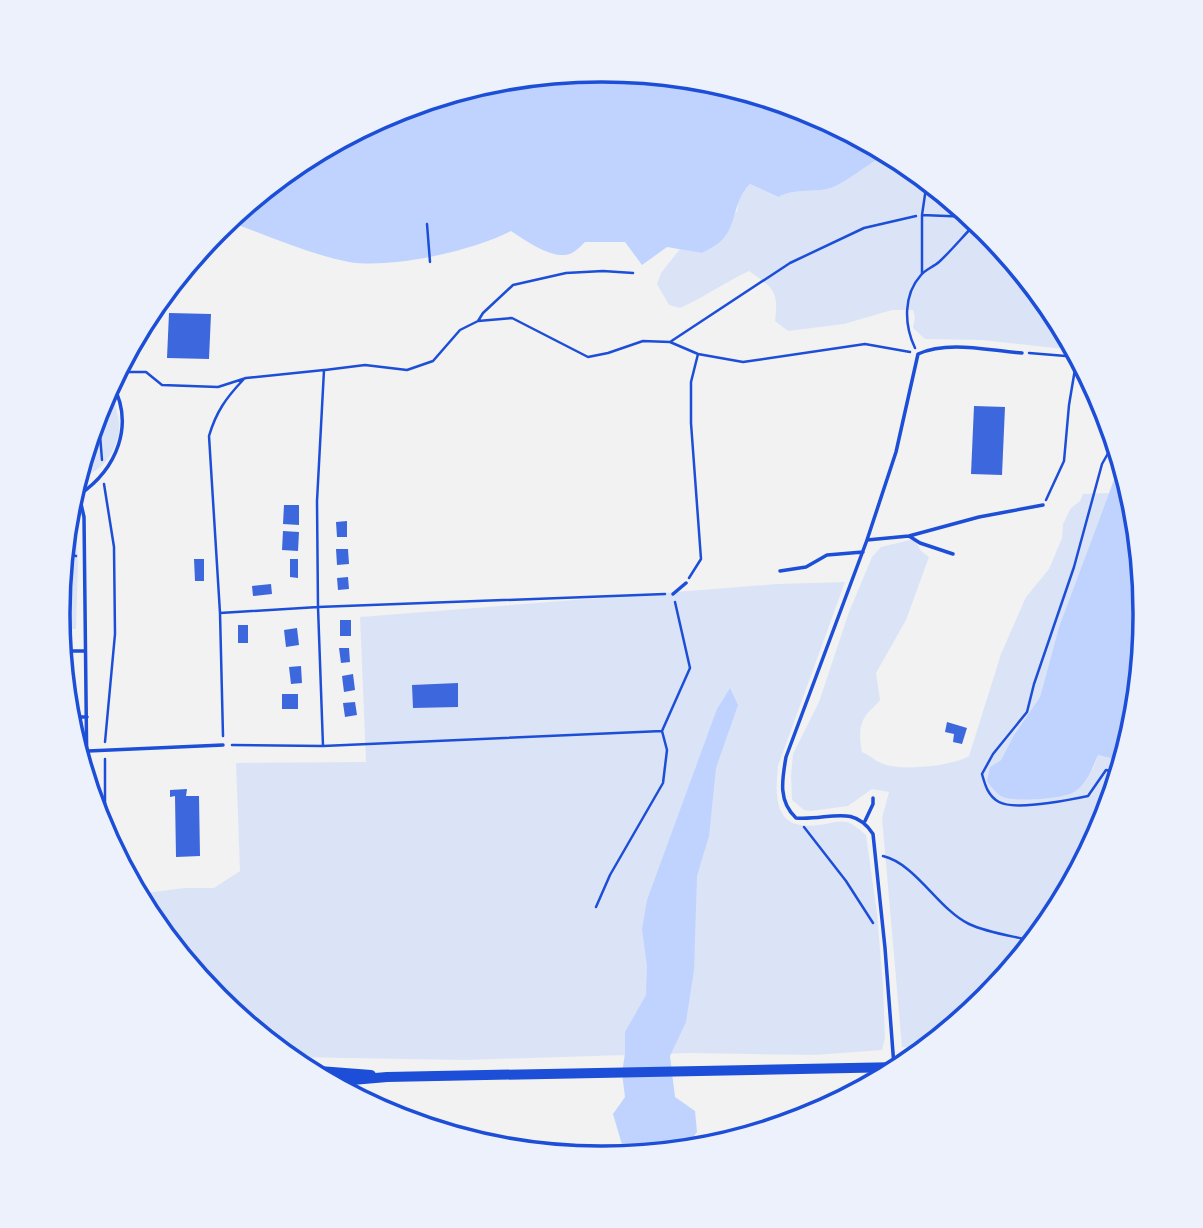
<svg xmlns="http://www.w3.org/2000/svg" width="1203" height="1228" font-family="'Public Sans',sans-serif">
<rect width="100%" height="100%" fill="#f2f2f2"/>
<!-- green -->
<path fill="#dbe4f7" d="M893 156 904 162 986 230 1054 312 1074 350 982 340 925 339 913 328 915 317 913 310H892L844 324 788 331 775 321C779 290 773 288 749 271 725 282 705 297 680 308L669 305 657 284 661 273 680 249 702 253 737 211 740 194 750 184 777 197C795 188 812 193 831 188 843 184 866 166 878 159L884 160Z
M109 388C113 401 121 417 119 431 118 448 98 481 79 473L99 406Z
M1109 493 1059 627 1040 697 1014 735 1001 760 990 767 1093 769 1098 755 1122 761 1104 822 1053 916 986 999 925 1049 902 1047 882 818 889 792 872 789 848 806 811 811 804 810 792 800 791 775 793 754 819 702 849 612 872 557 881 547 914 539 921 551 929 557 906 620 876 673 880 700C876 706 868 711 865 717 858 727 860 741 862 752 869 755 874 760 881 763 899 772 952 766 969 756L1001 654 1026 597 1049 569 1062 538 1063 524 1071 508 1080 501 1083 494Z
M72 496 76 502 78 569 76 629H59L58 614 68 508Z
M845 582 778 766C775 799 774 831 819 825 828 824 838 820 847 822 854 824 860 830 866 835L877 913 883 985 885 1038 882 1050 814 1055 689 1053 465 1060 289 1057 217 998 149 916 138 894 185 888H214L240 871 236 763 366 762 360 617 777 584Z"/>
<!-- water -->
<path fill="#bfd3fe" d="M602 70 708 81 810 112 893 156 884 160 878 159C866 166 843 184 831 188 812 193 795 188 778 197L750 184C733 200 737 225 722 240 717 245 709 249 702 253L667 247 642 265 625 242H585C581 246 576 251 572 253 555 262 525 240 511 231 473 251 391 269 349 262 308 254 267 235 227 221L300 162 394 111 496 81Z
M1121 461 1135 508 1145 614 1135 720 1122 761 1098 755C1093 767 1086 785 1074 792 1063 799 1015 802 1003 797 995 793 992 787 987 781L990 767 1001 760 1014 735 1040 697 1059 627Z
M730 688 738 705 716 768 709 836 697 876 694 970 686 1022 670 1056 675 1097 695 1111 697 1132 684 1150 625 1155 613 1114 625 1097 622 1073 625 1053V1032L646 995 647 966 642 929 647 900 717 709Z"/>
<!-- building -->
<path fill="#3d67dc" d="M169 313 211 314 209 359 167 358Z
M974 406 1005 407 1002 475 971 474Z
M284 505H299V525L283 524Z
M347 521V537H337L336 522Z
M283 531 299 532 298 551 282 550Z
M336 549H348L349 564 337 565Z
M194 559H204V581H195Z
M290 559H298V578L290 577Z
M348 577 349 589 338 590 337 578Z
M271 584 272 594 253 596 252 586Z
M340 620H351V636H340Z
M238 625H248V643H238Z
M297 628 299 645 286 647 284 630Z
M339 648H349L350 662 341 663Z
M301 666 302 683 291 684 289 667Z
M353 674 355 690 344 692 342 676Z
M458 683V707L413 708 412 685Z
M282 694H298V709H282Z
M355 702 357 715 345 717 343 703Z
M947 722 967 728 962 744 953 742 954 734 945 732Z
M187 789 186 796H199L200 856 176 857 175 796 170 797V790Z"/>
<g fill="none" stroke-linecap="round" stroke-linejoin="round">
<!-- path -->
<path stroke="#1d4ed8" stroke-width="2.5" d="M922 215 971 217
M427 224 430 262
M922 273V215L927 181
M478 321 483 313 513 285 566 273 603 271 633 273
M670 342 698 354 743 362 865 344 910 352
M915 348C904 325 903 295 921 275 925 270 933 267 939 262 952 250 964 235 977 222
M1029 353 1078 357
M325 370 365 365 407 370 433 361 460 330 478 321 512 318 588 357 608 353 643 341 670 342 790 263 864 228 916 216
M118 372H146L162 385 218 387 246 378 324 370 317 501 318 607 665 594
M98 410 102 460
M1115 441 1102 464 1074 567 1034 684 1027 712 993 754 982 774C985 785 988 796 999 802 1016 811 1069 800 1088 796L1106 770 1119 773
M104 484 114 547 115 634 105 742
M1046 500 1064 461 1069 405 1077 357
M64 552 76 556
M689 578 701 559 691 423V382L698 354
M220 613 209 436C216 412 226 398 243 380
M223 736 220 613 318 607 323 746
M232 745 323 746 662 731 690 668 675 602
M804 827 846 881 873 923
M105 833V759
M883 856C916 864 938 909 969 924 988 933 1013 936 1033 941
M596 907 610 875 663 783 667 750 662 731"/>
<!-- service -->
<path stroke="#1d4ed8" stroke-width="3.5" d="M74 487 79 495 84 517 87 783
M79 495C117 469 135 425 112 383
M909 536 920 543 953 554
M867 540 896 452 918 354C949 340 990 351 1022 353
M780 571 806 567 827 555 863 552
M673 594 686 583
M61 651H84
M68 717H87
M88 751 223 745
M865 821 873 804V798
M894 1066 885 948 873 834C853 803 828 821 796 818 778 801 782 780 786 757L867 540 909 536 979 517 1043 505"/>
<!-- secondary -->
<path stroke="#1d4ed8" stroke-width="10" d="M306 1070 371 1075
M329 1082 387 1077 901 1067"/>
</g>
<!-- crop -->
<path d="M0 0H1203V1228H0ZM601 82H602A531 531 0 0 1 1133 613V615A531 531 0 0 1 602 1146H601A531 531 0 0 1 70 615V613A531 531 0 0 1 601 82Z" fill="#edf1fc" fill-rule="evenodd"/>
<path fill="none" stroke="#1d4ed8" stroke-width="3.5" d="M601 82H602A531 531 0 0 1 1133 613V615A531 531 0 0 1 602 1146H601A531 531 0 0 1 70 615V613A531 531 0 0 1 601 82Z"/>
</svg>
